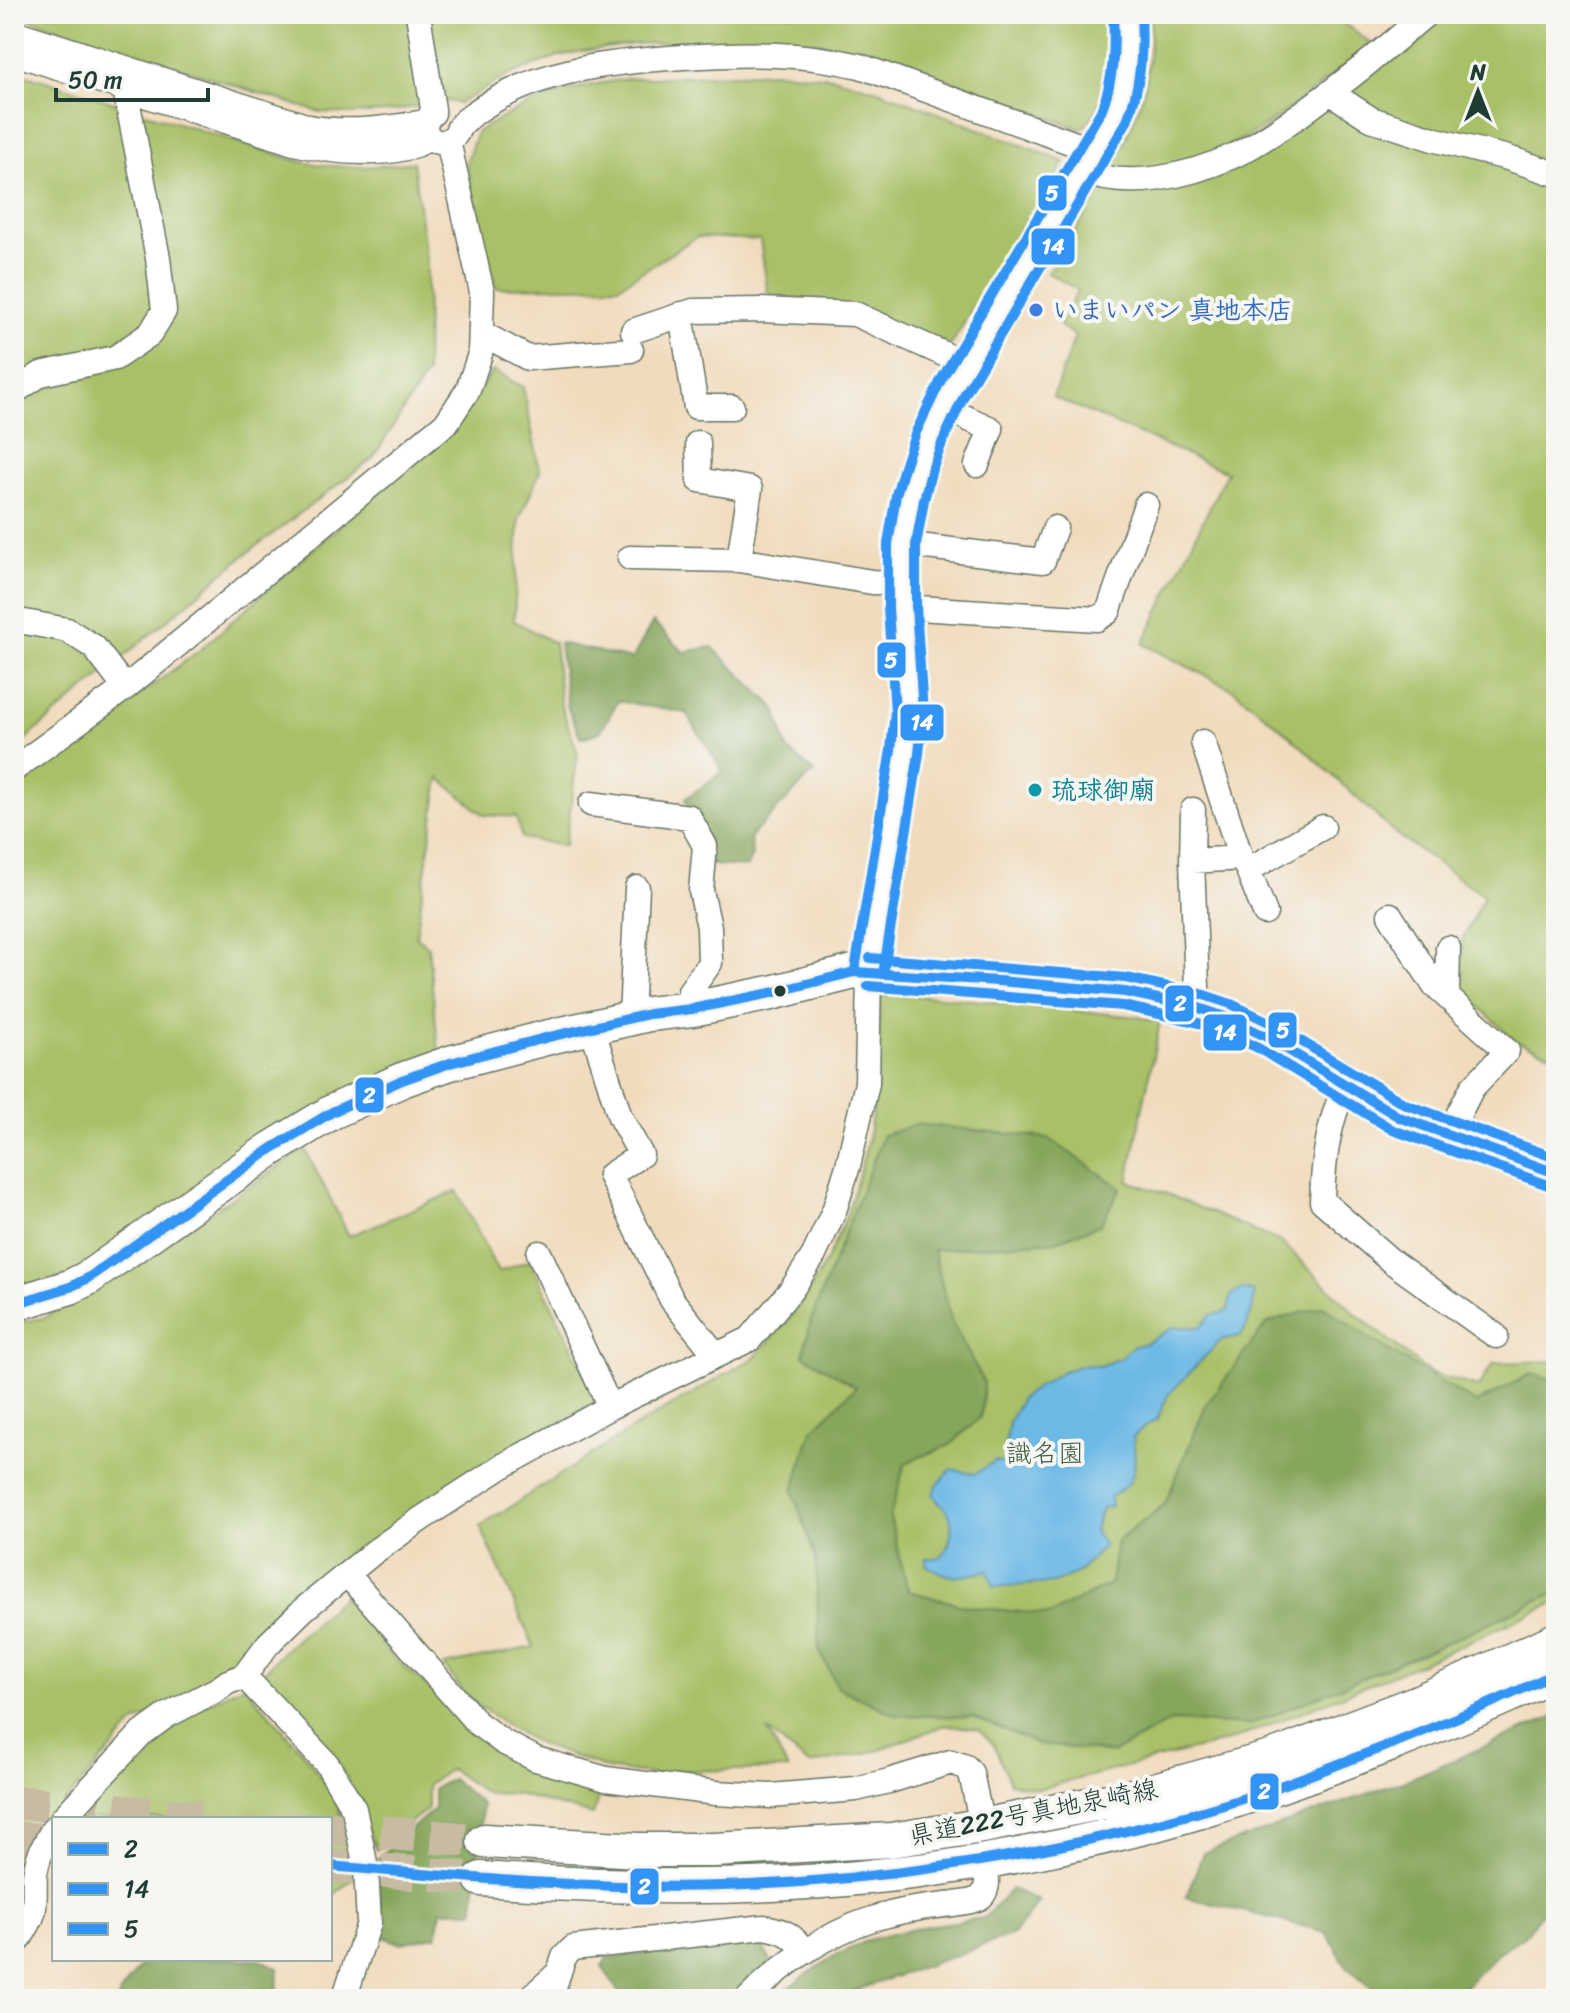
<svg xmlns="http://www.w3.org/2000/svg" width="1570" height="2013" font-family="Sriracha,'Klee One',sans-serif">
<rect width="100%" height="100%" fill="#f6f6f2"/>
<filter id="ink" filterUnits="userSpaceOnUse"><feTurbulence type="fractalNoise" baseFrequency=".0125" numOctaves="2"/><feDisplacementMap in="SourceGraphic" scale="16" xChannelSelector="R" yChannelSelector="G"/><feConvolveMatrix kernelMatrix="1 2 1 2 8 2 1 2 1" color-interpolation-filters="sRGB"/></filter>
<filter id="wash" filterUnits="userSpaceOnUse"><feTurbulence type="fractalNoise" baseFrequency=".006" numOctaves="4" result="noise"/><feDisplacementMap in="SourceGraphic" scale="32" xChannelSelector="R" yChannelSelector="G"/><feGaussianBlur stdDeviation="1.8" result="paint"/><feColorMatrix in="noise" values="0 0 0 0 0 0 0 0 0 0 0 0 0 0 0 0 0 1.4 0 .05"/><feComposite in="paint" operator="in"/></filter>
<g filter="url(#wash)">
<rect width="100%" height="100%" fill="#f1dbbd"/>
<!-- green -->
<path fill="#a8c066" stroke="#647e4d" stroke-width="2" d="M14 14H1108C1110 51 1113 103 1081 129L883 57 817 42 769 38 634 44 583 51 559 56 511 74 460 103 447 101 385 112 347 114 320 112 286 102Z
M1149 14H1331L1372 44C1311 92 1235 161 1155 169 1141 171 1126 169 1112 168 1139 114 1154 76 1149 14Z
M1437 14H1556V1056L1514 1040 1456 985 1463 938 1484 896 1397 835 1289 735 1234 690 1143 644 1227 472 1053 397 1075 336 1060 326 1078 290 1048 273 1101 191 1188 181Z
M14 71 301 162C341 169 373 168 413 162L427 266 426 374 373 458 242 557 14 749Z
M779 72 832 77 878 90 1065 162 995 270 951 345 856 309 768 294 760 240 697 237 619 286 495 288 466 163 477 132C527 101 567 88 625 79Z
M493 371 523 387 540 472 519 519 514 621 554 643 561 706 578 753 565 846 522 838 516 817 484 815 439 778 416 936 428 946 439 1054 75 1274 14 1292V792L37 772 200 650 322 541 443 437Z
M881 995 941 997 1138 1017 1160 1022 1128 1181 1167 1194 1281 1242 1355 1313 1430 1373 1478 1387 1494 1363 1556 1361V1602L1424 1662 1232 1740 1038 1789 1010 1783 994 1745 978 1729 945 1725 875 1751 809 1765 767 1730 788 1769 685 1771 672 1776 611 1770 539 1744 511 1728 466 1697 444 1665 534 1647 480 1526 635 1427 755 1357 795 1312 812 1286 827 1259 845 1220 858 1178 868 1140 875 1098Z
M305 1149 349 1236 457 1191 498 1272 530 1260 598 1400 466 1478 344 1564 203 1691 134 1723 47 1823 14 1923V1323L44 1318 159 1247Z
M344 1596 392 1656 459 1714 602 1784 593 1815 517 1794 485 1793 450 1769 428 1784V1808L376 1850 346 1777 319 1737 259 1677 289 1646Z
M244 1685 305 1755 336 1800 350 1847 352 1879 330 1898V1819H82L108 1788 169 1722Z"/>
<!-- forest -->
<path fill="#86a65b" stroke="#527248" stroke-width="2" d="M653 622 684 652 712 647 776 709 787 749 814 772 750 837 752 854 747 867 712 865 707 837 685 799 723 771 686 713 618 701 600 732 581 738 568 709 559 643 632 659Z
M918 1124 1048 1138 1121 1188 1100 1225 1056 1241 933 1250 951 1320 984 1383 981 1416 950 1445 905 1463 890 1517 908 1591 966 1606 1049 1615 1111 1583 1117 1541 1165 1504 1206 1405 1267 1323 1323 1306 1375 1342 1476 1403 1531 1374 1556 1380V1592L1439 1646 1249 1725 1171 1721 1113 1753 1038 1744 973 1717 896 1715 838 1688 819 1650 816 1559 793 1491 812 1430 856 1387 803 1355 811 1320 883 1135Z
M1556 1716V1894L1525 1935 1498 1953 1453 1999H1390L1379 1995 1346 1965 1326 1932 1186 1897 1203 1853 1414 1777Z
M452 1779 482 1805 474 1911H441L437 1936 401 1943 380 1936 378 1858 434 1809V1788Z
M1012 1889 1039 1901 1013 1935 832 1999H786L783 1991 834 1956 871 1939 927 1926 984 1918Z
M758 1940 771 1961 738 1999H663L646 1990 640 1999H620L617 1988 602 1967 607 1958Z
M146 1959H260L278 1968 277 1998 118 1999 121 1991Z"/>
<!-- water -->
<path fill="#6db9e6" stroke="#467b8d" stroke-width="2" d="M1243 1289 1254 1292 1252 1311 1246 1328 1240 1336 1221 1340 1168 1395 1157 1419 1144 1427 1133 1437C1136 1465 1139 1482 1110 1497L1111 1506 1102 1508 1094 1531 1104 1546 1080 1571 1054 1583 994 1587 988 1571C958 1577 953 1581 926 1565V1558C930 1558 936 1559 939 1557 951 1551 954 1526 949 1514 945 1507 937 1503 933 1494L938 1484 951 1469 975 1474 995 1461 1006 1463 1009 1458 1004 1452 1009 1423 1021 1398 1040 1385 1063 1371 1084 1365 1100 1366 1121 1358 1132 1347 1146 1343 1174 1327H1201L1211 1315 1228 1311 1231 1295Z"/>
</g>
<g filter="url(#ink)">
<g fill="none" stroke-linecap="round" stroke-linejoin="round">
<!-- secondary-tunnel -->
<path stroke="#c7bba2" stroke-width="34" stroke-dasharray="34 17" stroke-linecap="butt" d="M14 1802 218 1819
M330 1828 484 1841
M14 1838 54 1841
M330 1866 481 1879"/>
<!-- minor casing -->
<g stroke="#687464" stroke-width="27">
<path id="minor" d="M418 14 433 109V113C412 131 438 152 453 137 459 132 456 132 460 126 463 122 469 118 473 114 535 69 609 62 683 57 744 53 800 52 860 66L1095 151
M14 32 309 127C348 134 386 129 425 122
M14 53 294 143C331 152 397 160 429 138
M1331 93 1371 119 1436 140 1508 158 1556 174
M1083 172C1130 190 1188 176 1233 156 1257 145 1279 129 1301 114 1344 83 1386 49 1426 14
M681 314 696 407H732
M633 331 693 311 761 310 855 314 966 364
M481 333 528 358 631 350
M14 392 41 374 115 358 150 334 164 311 158 258 125 89
M942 407 991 429 977 465
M698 443 699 480 750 489 739 560
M902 544 1043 561 1055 528
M630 558 739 560 872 582 902 583
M902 607 1097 619 1108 612 1146 505
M14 620 67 630 94 647 125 688
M1203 742 1241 858 1248 870 1265 913
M14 769 125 688 447 422 468 390 480 354 482 292 448 141
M591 804 689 817 705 846 701 891 709 927 710 963 690 991 692 1009
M1193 810 1192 861 1197 987 1196 1007
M1192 861 1241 858
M1248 870 1323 827
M1390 915 1434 985 1507 1051 1472 1088 1448 1135
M1447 997 1448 948
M631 1018 637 888
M592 1027 620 1117 641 1155 610 1175 672 1300 716 1355
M1346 1086C1328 1120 1323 1163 1322 1201L1391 1261 1496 1336
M539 1253 610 1407
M347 1574 477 1723 503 1742 536 1759 606 1779 716 1793 770 1796 856 1789 889 1781 951 1762 966 1767 971 1773 982 1826
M244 1676 327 1764 354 1809 366 1868 369 1923 344 1999
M62 1819 140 1735 166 1716 218 1689 228 1682 244 1676 268 1644 304 1609 374 1552 421 1519 501 1467 610 1407 750 1339 792 1289 814 1255 834 1211 848 1166 867 1083 869 972
M14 1947C21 1936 29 1926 33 1913 36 1901 34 1888 35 1875 37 1857 45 1843 54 1828
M529 1999 557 1974
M550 1999 564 1957 573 1948 764 1927C786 1931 792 1934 805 1952
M748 1999C781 1964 826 1934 872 1919 886 1915 900 1911 915 1909 928 1906 973 1904 981 1897 991 1887 986 1873 984 1861"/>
</g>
<!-- tertiary casing -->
<g stroke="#687464" stroke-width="33">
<path id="tertiary" d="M869 972 905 752 909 712 902 607V544L910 497 918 468 929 438 953 387 1106 131C1111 122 1116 112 1119 102 1129 74 1129 43 1127 14"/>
</g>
<!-- secondary casing -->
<g stroke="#687464" stroke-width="37">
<path id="secondary" d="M14 1304 70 1287 88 1278 271 1149 332 1112 402 1080 450 1063 549 1037 649 1014 692 1009 771 993 854 972 998 981 1125 992 1196 1007 1225 1017 1265 1036 1365 1098 1399 1117 1556 1173
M484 1841 639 1850H714L891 1840 982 1826 1129 1797 1271 1758 1416 1703 1556 1640
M481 1879C584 1886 687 1889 790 1883 924 1876 1072 1850 1201 1811 1265 1792 1327 1769 1389 1745 1445 1723 1502 1700 1556 1673"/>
</g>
<!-- minor -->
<use href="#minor" stroke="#fff" stroke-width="24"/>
<!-- tertiary -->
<use href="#tertiary" stroke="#fff" stroke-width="30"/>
<!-- secondary -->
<use href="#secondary" stroke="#fff" stroke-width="34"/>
<!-- bus-1 casing -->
<g stroke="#f6f6f2" stroke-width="16">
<path id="bus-1" d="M14 1304 70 1287 88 1278 271 1149 332 1112 402 1080 450 1063 549 1037 649 1014 692 1009 771 993 854 972 998 981 1125 992 1196 1007 1225 1017 1265 1036 1399 1117 1556 1173
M330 1866C460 1877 591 1890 722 1886 882 1881 1042 1856 1196 1813 1249 1798 1301 1779 1352 1759 1421 1733 1490 1705 1556 1673"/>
</g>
<!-- bus-2 casing -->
<g stroke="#f6f6f2" stroke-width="16">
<path id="bus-2" d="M883 974 919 754 923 713 916 607V545L924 500 931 472 942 443 965 394 1126 123C1141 88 1143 52 1141 14
M868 986 1123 1006 1192 1021 1220 1030 1258 1048 1393 1130 1551 1186"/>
</g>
<!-- bus-3 casing -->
<g stroke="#f6f6f2" stroke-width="16">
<path id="bus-3" d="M870 958 1126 978 1201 994 1231 1004 1271 1023 1405 1104 1556 1158
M855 970 891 750 895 712 888 608V544L896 495 905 464 916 432 941 380 1101 111C1114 80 1115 48 1113 15"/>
</g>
<!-- bus-1 -->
<use href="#bus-1" stroke="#3294f5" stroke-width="10"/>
<!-- bus-2 -->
<use href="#bus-2" stroke="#3294f5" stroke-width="10"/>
<!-- bus-3 -->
<use href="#bus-3" stroke="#3294f5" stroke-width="10"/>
</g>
</g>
<!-- markers -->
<circle fill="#3f7fe0" stroke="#f6f6f2" stroke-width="3" cx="1036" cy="310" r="8"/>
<circle fill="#0f9aa8" stroke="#f6f6f2" stroke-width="3" cx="1035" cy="790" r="8"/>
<circle fill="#1f3d34" stroke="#f6f6f2" stroke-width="3" cx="780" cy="991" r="7"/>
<g text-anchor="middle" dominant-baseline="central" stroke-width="8" stroke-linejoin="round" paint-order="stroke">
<!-- shop labels -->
<g font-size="26" font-weight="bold" fill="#366cbe" stroke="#f6f6f2" text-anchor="start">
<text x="1052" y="310">いまいパン 真地本店</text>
</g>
<!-- culture labels -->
<g font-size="26" font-weight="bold" fill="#0d838f" stroke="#f6f6f2" text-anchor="start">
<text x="1051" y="790">琉球御廟</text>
</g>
<!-- park labels -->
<g font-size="26" fill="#415e40" stroke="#f6f6f2">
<text x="1045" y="1453">識名園</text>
</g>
<!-- street labels -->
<g font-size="26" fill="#1f3d34" stroke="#f6f6f2">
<text transform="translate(1033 1812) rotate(-11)">県道222号真地泉崎線</text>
</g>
</g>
<g stroke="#f6f6f2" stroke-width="3">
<rect x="1037" y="174" width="31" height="38" rx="8" fill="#3294f5"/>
<rect x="1030" y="227" width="46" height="39" rx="8" fill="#3294f5"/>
<rect x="876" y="641" width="31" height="38" rx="8" fill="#3294f5"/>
<rect x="899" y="703" width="46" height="39" rx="8" fill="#3294f5"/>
<rect x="1164" y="984" width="31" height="39" rx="8" fill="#3294f5"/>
<rect x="1267" y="1011" width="31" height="38" rx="8" fill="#3294f5"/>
<rect x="1202" y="1013" width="46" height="39" rx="8" fill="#3294f5"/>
<rect x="354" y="1076" width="31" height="38" rx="8" fill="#3294f5"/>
<rect x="1249" y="1772" width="31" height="39" rx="8" fill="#3294f5"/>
<rect x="629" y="1867" width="31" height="39" rx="8" fill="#3294f5"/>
</g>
<g font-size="22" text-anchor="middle" font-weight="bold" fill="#fff">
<text x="1052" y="201">5</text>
<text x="1053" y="254">14</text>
<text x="891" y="668">5</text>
<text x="922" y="730">14</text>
<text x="1180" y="1011">2</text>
<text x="1283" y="1038">5</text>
<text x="1225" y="1040">14</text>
<text x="369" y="1103">2</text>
<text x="1264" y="1799">2</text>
<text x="644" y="1894">2</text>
</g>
<!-- margin -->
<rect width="1570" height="2013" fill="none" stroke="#f6f6f2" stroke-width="48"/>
<!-- legend -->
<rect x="52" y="1817" width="280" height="144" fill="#f6f6f2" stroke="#a0aca6" stroke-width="2"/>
<rect x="68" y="1843" width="40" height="12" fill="#3294f5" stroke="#a0aca6" stroke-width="2"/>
<text x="124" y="1857" font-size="24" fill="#1f3d34">2</text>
<rect x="68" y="1883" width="40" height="12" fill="#3294f5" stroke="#a0aca6" stroke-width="2"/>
<text x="124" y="1897" font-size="24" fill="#1f3d34">14</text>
<rect x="68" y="1923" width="40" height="12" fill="#3294f5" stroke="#a0aca6" stroke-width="2"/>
<text x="124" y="1937" font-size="24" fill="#1f3d34">5</text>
<!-- north arrow -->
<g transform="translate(1478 92)" stroke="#f6f6f2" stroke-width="6" paint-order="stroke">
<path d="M0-6L14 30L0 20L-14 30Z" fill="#1f3d34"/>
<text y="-12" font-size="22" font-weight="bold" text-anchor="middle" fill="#1f3d34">N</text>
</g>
<!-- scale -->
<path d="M56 88v12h152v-12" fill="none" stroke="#1f3d34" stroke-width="4"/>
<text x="68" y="88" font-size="24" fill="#1f3d34" stroke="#f6f6f2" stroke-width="6" paint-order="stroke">50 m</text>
</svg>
